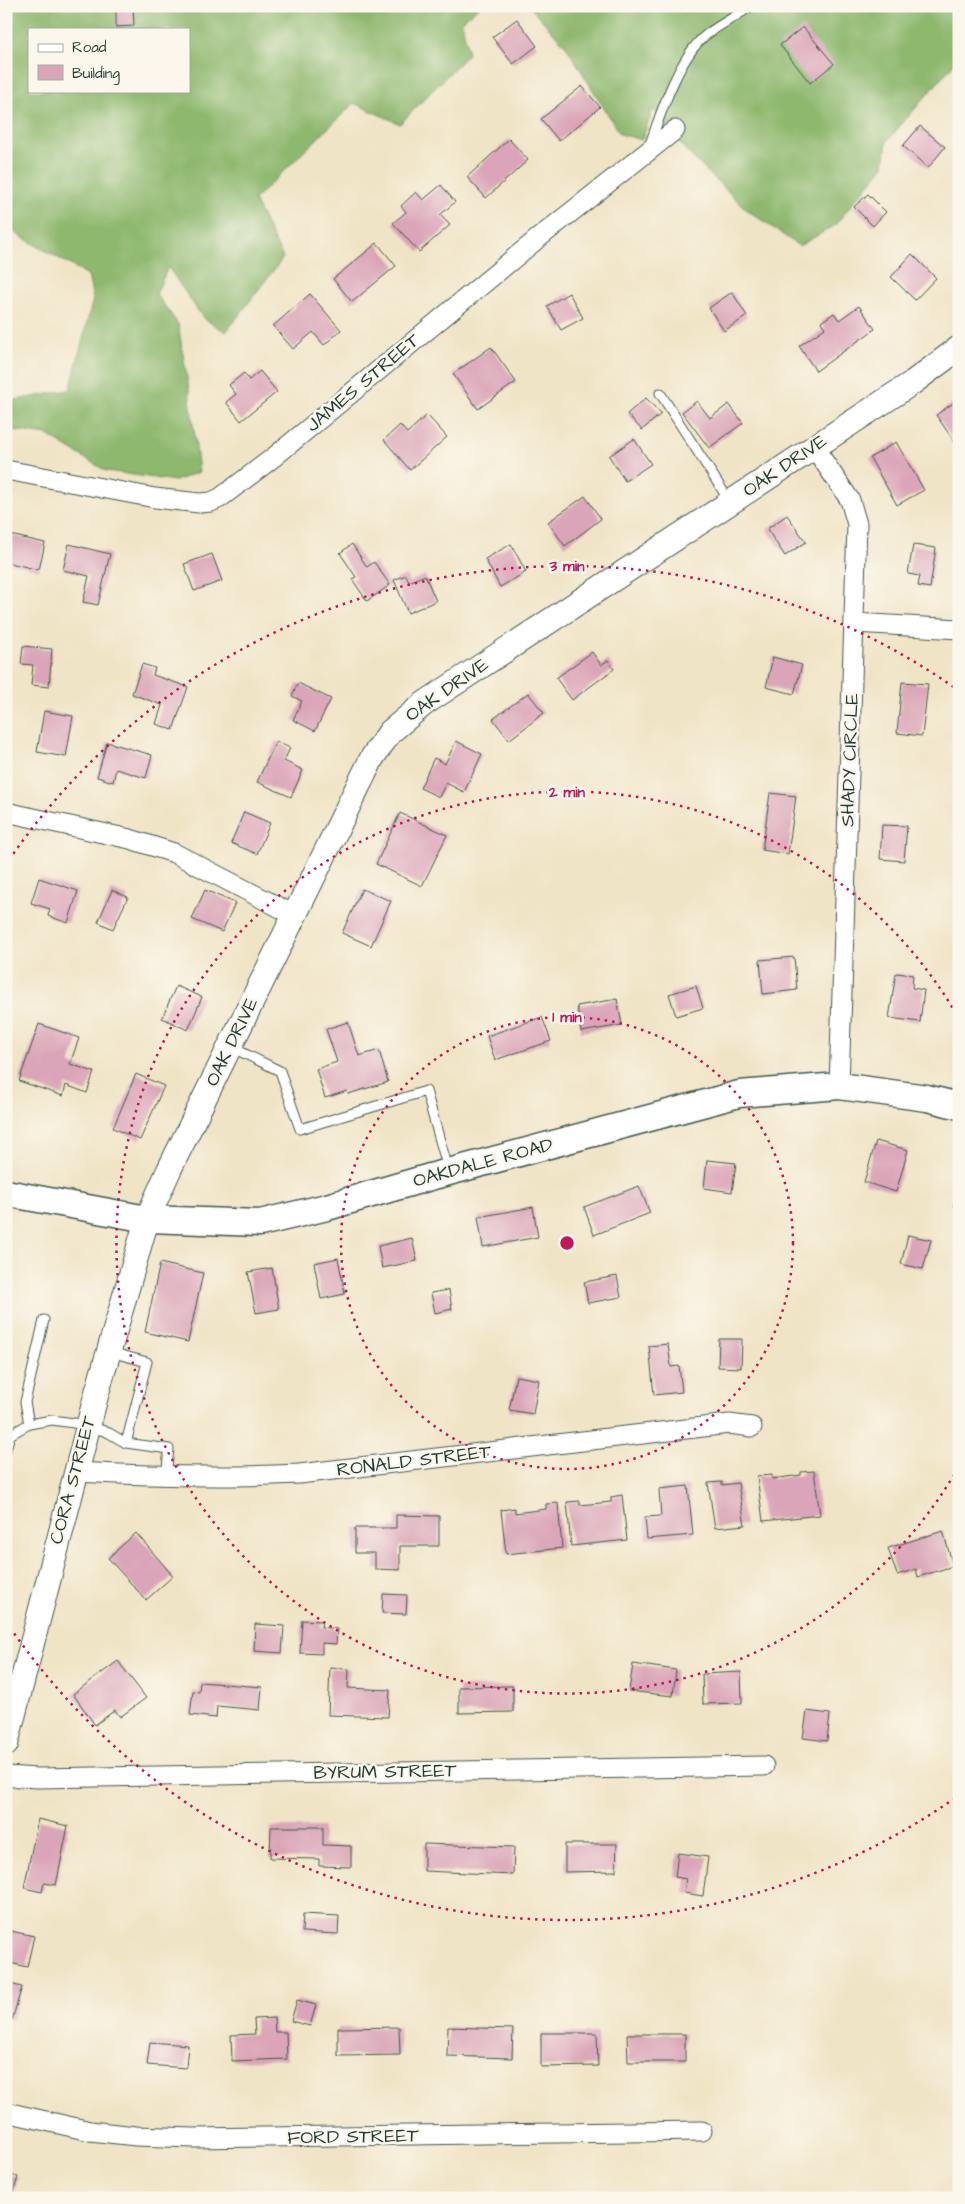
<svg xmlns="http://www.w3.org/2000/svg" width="965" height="2204" font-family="'Architects Daughter',sans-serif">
<rect width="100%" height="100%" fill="#fbf7ec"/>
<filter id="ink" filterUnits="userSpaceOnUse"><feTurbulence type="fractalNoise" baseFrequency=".02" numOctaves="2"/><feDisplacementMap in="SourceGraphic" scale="10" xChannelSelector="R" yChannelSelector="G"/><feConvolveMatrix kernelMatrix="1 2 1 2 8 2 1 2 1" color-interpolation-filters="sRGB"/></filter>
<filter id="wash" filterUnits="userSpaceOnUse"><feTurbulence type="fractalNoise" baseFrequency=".0096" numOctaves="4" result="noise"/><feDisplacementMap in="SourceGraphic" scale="20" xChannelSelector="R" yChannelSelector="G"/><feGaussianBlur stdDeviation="1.12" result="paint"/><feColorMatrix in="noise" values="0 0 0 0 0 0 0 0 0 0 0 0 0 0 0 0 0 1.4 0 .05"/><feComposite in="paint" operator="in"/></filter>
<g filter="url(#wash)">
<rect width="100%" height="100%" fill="#f0e4c6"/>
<!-- forest -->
<path fill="#8eb86e" stroke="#567a51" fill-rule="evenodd" d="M6 6H480L462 21 468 54 400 124 354 103 254 200 283 258 226 332 203 318 168 267 156 294 178 324 189 390 199 472 175 481 106 471 47 435 6 429V398L10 401 70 390 93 299 88 275 6 228ZM29 29H189V91H29Z
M529 6H959V58L887 141 884 166 834 226 799 246 747 210 688 153 653 109 642 140 620 134 566 46Z"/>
<g id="blocks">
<!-- building -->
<path fill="#daa5b8" d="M116 6H150V8H133L134 26 116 27Z
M517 19 537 46 513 64 492 37Z
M803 27 834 64 810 83 780 45Z
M582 86 600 107 559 141 541 119Z
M920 126 945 147 928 168 903 146Z
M509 139 528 160 486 198 467 177Z
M441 185 455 202 440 215 450 225 419 252 393 223 406 212 401 206 416 192 423 200Z
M868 194 886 212 873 226 854 207Z
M377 243 396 266 352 302 333 279Z
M912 254 936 278 915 300 891 277Z
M732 292 747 316 724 331 709 308Z
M569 293 583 318 561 330 547 306Z
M310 294 341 330 324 345 313 332 293 349 273 326Z
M859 306 875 329 816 371 799 346 825 328 821 322 834 313 839 320Z
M491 347 516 382 478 409 453 374Z
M260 371 277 392 241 421 226 402 236 394 229 385 244 373 249 380Z
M646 398 661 414 642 430 627 414Z
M959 399V442L956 444 936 415Z
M697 401 710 418 729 404 743 423 709 448 682 412Z
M427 415 447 437 410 470 384 440 400 425 407 433Z
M634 439 651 464 625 481 609 456Z
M896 442 924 490 897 505 870 458Z
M585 496 601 519 565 546 548 522Z
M787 515 806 542 785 556 767 529Z
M6 534 45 543 39 570 6 562Z
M69 544 110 554 98 605 83 602 89 576 63 570Z
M352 544 367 567 374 562 390 585 367 601 352 579 356 577 340 553Z
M511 544 526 572 500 587 485 559Z
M913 545 936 548 930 588 918 586 920 576 908 574Z
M212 554 222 581 194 591 184 564Z
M406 575 409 582 425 575 436 601 408 613 394 580Z
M23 646 52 649 49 687 31 685 33 665 21 664Z
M592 652 601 665 608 660 614 669 572 700 556 678Z
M773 657 802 665 794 694 766 687Z
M142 664 155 668 153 675 188 687 173 730 156 724 162 705 132 694Z
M958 673H959V694L954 693Z
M902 682 928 684 922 736 897 733Z
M298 683 331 699 315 731 293 720 302 701 292 696Z
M528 693 544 713 509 740 493 719Z
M44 711 73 716 66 757 37 752Z
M276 741 290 748 284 761 303 770 291 797 257 782Z
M456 741 482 754 464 792 446 783 439 797 420 788 434 758 445 764Z
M107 742 152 755 146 778 116 769 113 782 97 777Z
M770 793 796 796 788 854 762 850Z
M244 812 270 823 257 854 231 843Z
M400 813 447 835 422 886 376 864Z
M882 825 907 826 904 861 880 859Z
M39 878 78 891 68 923 48 916 50 909 31 903Z
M362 889 391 901 371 946 342 933Z
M112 890 128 897 113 929 98 922Z
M205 890 235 903 222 932 192 919Z
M794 957 797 990 763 994 760 960Z
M896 973 913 975 912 988 924 990 920 1022 889 1018Z
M176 986 202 997 188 1030 162 1018Z
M696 986 703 1008 676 1016 669 994Z
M617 999 622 1025 581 1032 577 1006Z
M542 1017 551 1041 495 1060 487 1036Z
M348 1022 359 1056 379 1050 388 1082 348 1094 347 1091 325 1098 316 1069 337 1062 326 1029Z
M39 1024 79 1038 70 1064 94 1072 87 1093 66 1085 63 1096 19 1081Z
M136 1074 164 1086 140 1140 113 1128Z
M876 1141 908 1150 896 1192 864 1182Z
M707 1160 736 1163 732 1192 704 1188Z
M639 1186 650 1213 594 1235 584 1207Z
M959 1187V1208L953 1206Z
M533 1207 538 1237 483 1247 478 1217Z
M908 1235 931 1240 923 1269 901 1264Z
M412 1238 417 1261 382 1268 378 1246Z
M338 1258 345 1294 321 1299 314 1263Z
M160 1263 203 1273 188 1342 145 1332Z
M272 1268 279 1309 256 1313 248 1272Z
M617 1276 621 1297 588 1303 584 1282Z
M449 1290 452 1309 435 1313 431 1293Z
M719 1339H742L741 1368 718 1367Z
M668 1344 671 1367 679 1366 682 1392 654 1395 649 1346Z
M516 1376 539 1380 533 1414 509 1410Z
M814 1471 820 1515 763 1521 757 1476 772 1475V1479L801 1475V1472Z
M722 1482V1485L738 1483 745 1525 715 1528 708 1483Z
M688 1486 693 1535 647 1539 645 1517 661 1516 659 1489Z
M622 1495 627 1540 571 1546 567 1502 580 1501V1505L611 1502V1497Z
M558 1503 562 1548 506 1554 501 1510 515 1508V1513L546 1509V1504Z
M396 1515 439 1516V1546H400V1570L375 1569V1553H355V1528H396Z
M943 1531 953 1566 918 1577 916 1569 897 1575 888 1548Z
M136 1533 173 1576 146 1600 108 1558Z
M383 1594 407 1595 406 1614 382 1613Z
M302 1620 322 1621 321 1627 337 1629 336 1644 322 1643V1654L300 1653Z
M255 1624 284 1626 282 1653 254 1651Z
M118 1661 146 1698 120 1717 115 1710 95 1725 73 1694Z
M633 1664 676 1670 673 1696 629 1691Z
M330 1668 349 1669 348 1688 390 1690 388 1717 328 1715Z
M741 1672 742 1703 703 1704 702 1674Z
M200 1682 262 1687 260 1710 217 1706 216 1718 190 1715 193 1691 199 1692Z
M513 1686V1712L459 1713V1687Z
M807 1711 830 1714 827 1741 803 1738Z
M38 1819 68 1826 56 1885 44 1883 42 1892 24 1888Z
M271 1827H323V1845L351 1846V1867L319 1866V1859L270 1858Z
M424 1844 514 1847 513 1875 424 1871Z
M565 1844H617L616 1871 565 1872Z
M678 1853 708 1857 703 1896 684 1893 686 1879 675 1877Z
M303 1914 339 1916 338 1934 302 1932Z
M6 1930 34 1936 27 1967 6 1962Z
M6 1983 22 1987 12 2020 6 2018Z
M297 2000 316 2005 310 2026 291 2021Z
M274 2018 275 2032H286L287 2059 232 2061 231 2035 255 2034 254 2019Z
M399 2027 400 2055 338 2056V2028Z
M448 2027 513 2029 512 2058 447 2056Z
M541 2033H597L598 2066 541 2067Z
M627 2034H685V2062H628Z
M150 2042 188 2045 186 2068 147 2065Z
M6 2174 18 2177 12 2198H6Z"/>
</g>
</g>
<g filter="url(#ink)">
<use href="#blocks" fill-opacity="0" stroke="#3e564a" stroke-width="1"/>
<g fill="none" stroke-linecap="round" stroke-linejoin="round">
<!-- service casing -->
<g stroke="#3e564a" stroke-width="11">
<path id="service" d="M649 147C660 115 679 56 706 35 720 24 737 16 751 6
M660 393 730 502
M231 1047 280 1071 300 1129 426 1091 448 1169
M110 1352 147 1362 126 1443
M29 1424 25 1402 44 1320
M6 1437 29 1424 52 1420 88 1425 109 1433 126 1443 169 1449 166 1477
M6 1449 10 1435"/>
</g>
<!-- minor casing -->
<g stroke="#3e564a" stroke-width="21">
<path id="minor" d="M814 447 850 500 857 524 839 1086
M6 470 155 498 199 503 211 502 220 498 274 457 536 240 675 130
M855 623 959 629
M6 812 130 839 174 853 294 915
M75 1472C150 1476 224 1478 299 1474L729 1424 752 1427
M6 1776 37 1778 764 1766
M6 2112 90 2131 136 2136 194 2138 702 2131"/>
</g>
<!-- tertiary casing -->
<g stroke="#3e564a" stroke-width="26">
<path id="tertiary" d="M6 1744 96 1396 147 1219 169 1170 372 758 390 732 425 703 912 383 959 348"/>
</g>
<!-- secondary casing -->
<g stroke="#3e564a" stroke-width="29">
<path id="secondary" d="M6 1193 147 1219 260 1223 327 1207 430 1177 739 1094 839 1086 927 1098 959 1106"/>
</g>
<!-- service -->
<use href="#service" stroke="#fff" stroke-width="9"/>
<!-- minor -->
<use href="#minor" stroke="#fff" stroke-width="19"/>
<!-- tertiary -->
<use href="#tertiary" stroke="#fff" stroke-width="24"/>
<!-- secondary -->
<use href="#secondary" stroke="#fff" stroke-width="26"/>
</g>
</g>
<!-- distance rings -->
<g fill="none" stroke="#c2185b" stroke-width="2.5" stroke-dasharray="2.5 5">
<circle cx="567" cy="1243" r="226"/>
<path d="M958 1468A451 451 0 1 1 958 1017"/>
<path d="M955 1798A677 677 0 0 1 9 1626M9 860A677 677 0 0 1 955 688"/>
</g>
<g text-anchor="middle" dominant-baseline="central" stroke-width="5" stroke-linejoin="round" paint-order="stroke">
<!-- street labels -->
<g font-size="19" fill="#1f3d34" stroke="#fbf7ec">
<text transform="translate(363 383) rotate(-40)">JAMES STREET</text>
<text transform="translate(785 466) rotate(-34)">OAK DRIVE</text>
<text transform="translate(447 690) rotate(-35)">OAK DRIVE</text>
<text transform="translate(850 760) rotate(-88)">SHADY CIRCLE</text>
<text transform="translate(232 1042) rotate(-64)">OAK DRIVE</text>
<text transform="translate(483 1163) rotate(-15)">OAKDALE ROAD</text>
<text transform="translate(414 1461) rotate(-7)">RONALD STREET</text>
<text transform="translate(73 1480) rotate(-75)">CORA STREET</text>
<text transform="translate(385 1772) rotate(-1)">BYRUM STREET</text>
<text transform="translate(353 2137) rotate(-1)">FORD STREET</text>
</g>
</g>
<circle cx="567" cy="1243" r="8" fill="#c2185b" stroke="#fbf7ec" stroke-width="2.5"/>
<g font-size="15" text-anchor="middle" font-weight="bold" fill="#c2185b" stroke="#fbf7ec" stroke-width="5" stroke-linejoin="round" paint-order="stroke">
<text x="567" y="571">3 min</text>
<text x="567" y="797">2 min</text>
<text x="567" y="1022">1 min</text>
</g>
<!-- margin -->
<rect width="965" height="2204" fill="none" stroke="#fbf7ec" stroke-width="25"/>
<!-- legend -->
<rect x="28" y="28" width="162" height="65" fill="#fbf7ec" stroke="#a3ada2"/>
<rect x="38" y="44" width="25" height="8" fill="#ffffff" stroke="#a3ada2"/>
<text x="72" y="52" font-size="15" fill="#1f3d34">Road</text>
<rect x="38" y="65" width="25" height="15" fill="#daa5b8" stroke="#a3ada2"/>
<text x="72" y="78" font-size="15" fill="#1f3d34">Building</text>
</svg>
